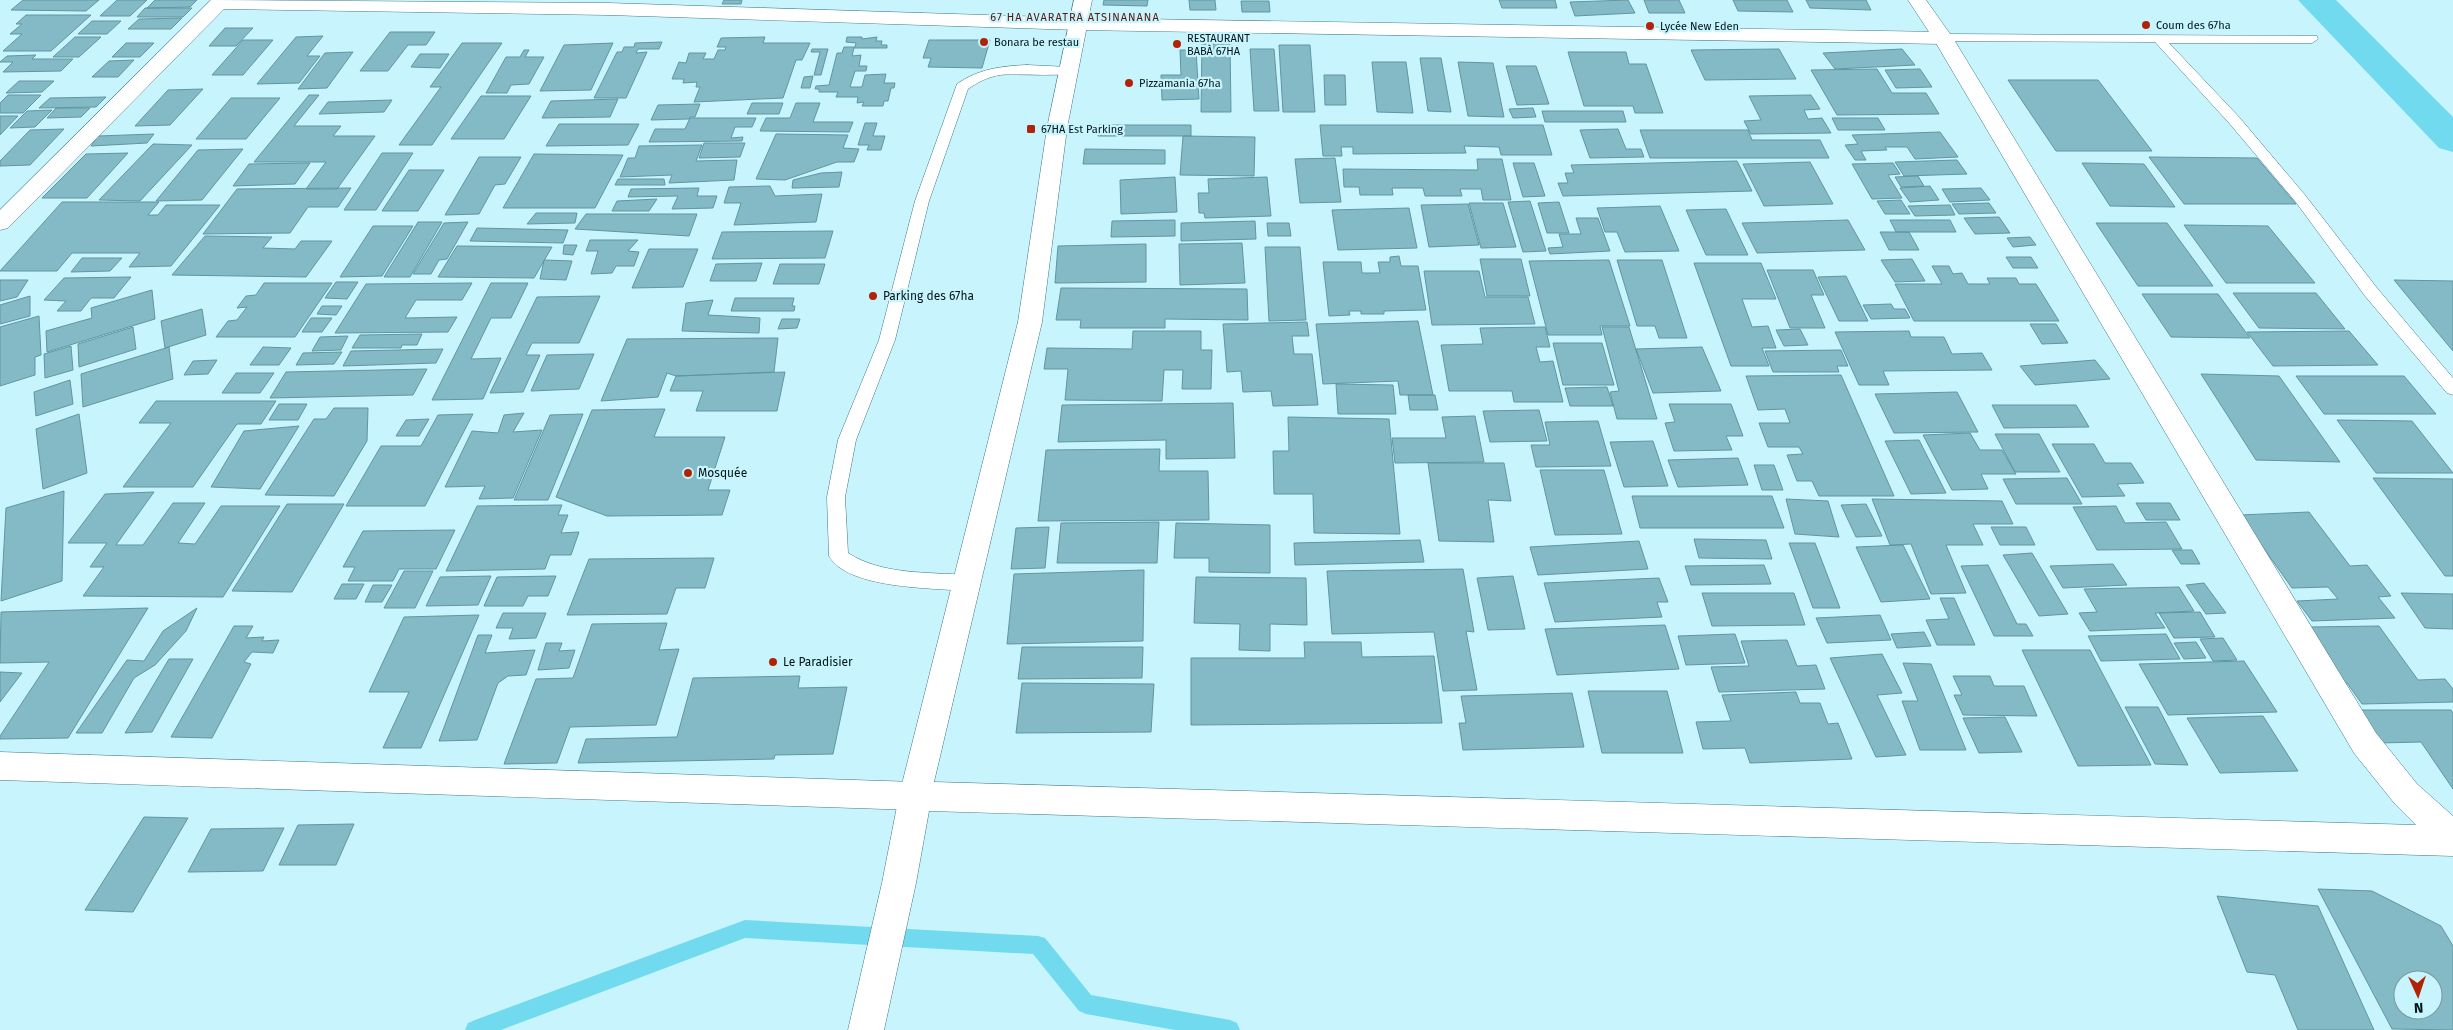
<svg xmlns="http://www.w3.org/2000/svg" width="2453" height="1030" font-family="'Fira Sans',sans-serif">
<rect width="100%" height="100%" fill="#c7f4fd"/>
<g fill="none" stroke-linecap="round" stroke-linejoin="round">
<!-- stream -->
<path fill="#71daef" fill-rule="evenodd" d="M745 920 1038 936 1045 938 1091 995 1230 1020 1237 1023 1240 1030H1175L1086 1014 1079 1011 1033 954 745 938 501 1030H465L468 1023 475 1020Z"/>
<!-- canal -->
<path fill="#71daef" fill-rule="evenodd" d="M2298 0H2336L2453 117V152L2439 148Z"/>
</g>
<!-- building -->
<path fill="#83bac5" stroke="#6096a1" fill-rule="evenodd" d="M23 0H99L86 11 11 10Z
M117 0H147L130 16H100Z
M155 0H197L190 7 147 8Z
M724 0H742L741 4H722Z
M1104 0H1148L1147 6 1103 5Z
M1189 0H1215L1216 10H1190Z
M1499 0H1555L1557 8H1502Z
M1628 0 1635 13 1575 16 1570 2Z
M1644 0H1679L1685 13H1649Z
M1733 0H1787L1793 12 1738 11Z
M1806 0H1866L1871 10 1810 8Z
M1241 1H1269L1270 12H1242Z
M145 8H192L183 17H137Z
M26 15H91L51 51H3L22 34H10L22 24H16Z
M182 18 171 29H128L139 19Z
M92 21H121L107 34H78Z
M225 28H253L236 46H209Z
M390 32H435L426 45H408L388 71H360Z
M323 36 307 56H320L299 83 257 84 296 37Z
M75 37H101L79 57H53Z
M765 37 763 43H810L802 60H796L783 98 694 102 700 87H696L697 82 683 83 684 79H672L679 62 686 63 689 53H706L703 59H714L718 50H725L726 47H717L721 38Z
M847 37H862V39L877 37 876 41H882L881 45H887V48H854L852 56 861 55 859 66H867L866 71H855L850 87H862L865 75 886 74 884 83H895L894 88H891L888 101H884L883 106H862L864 102 857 103 858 97H836L838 92H819V89H815L816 86 829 85 837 53H842L844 47H855L856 43 846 42Z
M243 40H273L243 75H212Z
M929 40H990L982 68 928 67 931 58H923Z
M662 42 659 49H638L636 53 647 52 626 98H594L617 52H622L624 47H634L635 43Z
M126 43H154L140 57H112Z
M462 43H502L432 145H399L441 87H430Z
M613 43 591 90 540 91 564 45Z
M1202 44H1230L1231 112H1201Z
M1279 45H1310L1315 112H1283Z
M812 49H828L821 75H814L820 52H811Z
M1250 49H1274L1279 111H1254Z
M1779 49 1796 79 1705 80 1691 50Z
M1902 49 1915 65 1835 69 1823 53Z
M524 50H529L525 57H544L529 84 511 85 507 93H486L506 57H520Z
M1180 50H1196L1199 99 1162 100 1161 75H1181Z
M353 52 327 88 298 89 325 53Z
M1568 52H1626L1629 64H1646L1663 113H1635L1633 106H1584Z
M420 54H449L440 68 411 67Z
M36 55 32 59H73L61 71 3 72 13 62H0L7 56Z
M1420 58H1441L1451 112 1428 111Z
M134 60 118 77H92L109 61Z
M1372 62H1406L1413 113 1377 112Z
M1458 62 1493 63 1504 117 1468 116Z
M1506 66H1536L1549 104 1517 105Z
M1877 69 1892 93H1926L1939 114 1837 115 1811 70Z
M1920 69 1932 87 1896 88 1885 70Z
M1324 75H1345L1346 105H1325Z
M813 76 810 88H801L804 77Z
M2008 80H2098L2152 151H2056Z
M19 81H54L42 92 6 93Z
M203 89 170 125 135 126 168 90Z
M8 95H41L23 113H0V103Z
M309 95H319L294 126H341L333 136H375L337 189H306L326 162H254Z
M1811 95 1820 109 1804 110 1808 119 1822 118 1831 133 1751 134 1744 121 1761 120 1749 96Z
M481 96H531L504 139H451Z
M106 97 96 107 39 108 50 98Z
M231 98H280L246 139H196Z
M618 99 610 117 542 118 551 101Z
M392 100 384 112 319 114 328 102Z
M752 103H783L779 114H747Z
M796 103H820L813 122H853L849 132 760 131 766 118H790Z
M700 104 695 117H690L689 119 651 120 658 105Z
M56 108H90L81 117 47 118Z
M1533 108 1536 117 1513 118 1509 109Z
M52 110 35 127 10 128 27 111Z
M1542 111H1623L1626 122H1545Z
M0 116H18L0 135Z
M690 118H756L752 127H735L731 138 743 137 742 141 649 142 655 129H685Z
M1832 118H1878L1885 130H1838Z
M865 123H877L873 136H885L881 150H867L869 145H858Z
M559 124H639L628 145 546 146Z
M1099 125H1191V136H1098Z
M1320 125H1543L1552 155H1501L1499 147 1464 146 1466 153 1353 154V147H1341L1342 156H1323Z
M64 129 30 165 0 166V161L30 130Z
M1618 129 1626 149H1641L1644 157 1590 158 1580 130Z
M1640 130H1748L1752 140H1820L1829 158H1650Z
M1940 132 1958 157 1915 159 1907 147H1885L1887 150 1861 151 1866 160H1855L1845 145 1858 144 1852 135Z
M154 134 147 143 91 146 98 136Z
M776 134 848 135 843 148 859 149 854 162H837L785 180 756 179Z
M1183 136 1255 137 1254 176 1180 175Z
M704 143H745L740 157 699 158Z
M153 144 192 145 140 201 99 200Z
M702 145 696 161 737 160 734 180 669 183 672 175 620 177 628 158H635L639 146Z
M243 149 202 200 156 201 198 150Z
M1085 149 1165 150V164H1083Z
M128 153 87 198H42L86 154Z
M382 153H413L376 210H344Z
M534 154 623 155 595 208H503Z
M479 157H521L505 184 495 185 479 214 445 215Z
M2149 157 2257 158 2296 204H2184Z
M1335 158 1341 202 1300 203 1295 159Z
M1477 159H1502L1511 200H1483L1481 189H1460L1462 196H1425L1423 188H1392L1393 195H1360L1359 187H1344L1343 169 1478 170Z
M1957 160 1967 174 1904 176 1895 162Z
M1737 161 1752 191 1563 196 1558 183H1568L1565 173H1574L1571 165Z
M1810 162 1833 204 1764 206 1743 164Z
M310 163 295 184 233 186 249 164Z
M1513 163H1534L1545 196 1523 197Z
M1893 163 1900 174 1888 175 1902 198 1872 199 1852 164Z
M2082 163 2144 164 2175 207 2110 206Z
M409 170H444L418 211H382Z
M842 172 839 187 792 188 793 180 821 173Z
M1918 176 1924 186 1901 187 1895 177Z
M1175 177 1177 212 1121 214 1120 180Z
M1267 177 1271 216 1205 218 1204 213H1199L1198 193H1209L1208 179Z
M618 179H664L665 185H615Z
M770 186 775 196 822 194 816 222 734 225 741 203H724L729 187Z
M1930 186 1939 200 1910 202 1900 188Z
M351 188 338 207H308L290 233 203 234 237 189Z
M699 188 697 196H717L713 208 672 209 678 196 628 197 631 189Z
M1981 188 1990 200 1950 202 1942 189Z
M657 199 649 211H612L617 201Z
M1901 200 1910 214H1885L1877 201Z
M1530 201 1546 251 1523 252 1508 202Z
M62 202H159L148 215H158L166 205H220L171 266 129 267 140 253H72L57 271H0Z
M1559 202 1569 233H1547L1538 203Z
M1469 203H1503L1516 247 1481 248Z
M1989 203 1996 213 1959 214 1952 204Z
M1468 204 1479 245 1429 247 1421 205Z
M1950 205 1955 215 1915 216 1908 206Z
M1660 206 1679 251 1625 252 1617 232H1605L1597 208Z
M1409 208 1417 248 1338 250 1332 210Z
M1726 209 1748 255H1706L1686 210Z
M536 213H577L575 223 527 224Z
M586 214H697L689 236 575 229Z
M1999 217 2010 233 1975 234 1964 218Z
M1576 218H1598L1610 251 1550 254 1548 248 1563 247 1559 234H1581Z
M1175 220V236L1111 237 1112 221Z
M1848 220 1865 250 1757 253 1742 223Z
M1890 220H1950L1956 232H1896Z
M1255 221 1256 239 1181 241V223Z
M418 222H442L410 277H384Z
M468 222 447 259 439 260 431 274H413L444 223Z
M1267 223H1289L1291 236H1268Z
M2096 223H2167L2213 286H2138Z
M2184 225 2268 226 2315 283H2226Z
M373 226H413L382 276 340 277Z
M477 228 568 230 563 243 470 241Z
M833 231 825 258 712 259 722 232Z
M1880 232H1909L1919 250H1889Z
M205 236 272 237 263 248 295 249 301 241H332L306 277 172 275Z
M2030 237 2036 245 2013 247 2007 238Z
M590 240H638L628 251 639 252 634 266H616L612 273 591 274 598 251H586Z
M1242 243 1245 283 1180 285 1179 244Z
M1146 244V282L1055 283 1058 246Z
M564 245H577L573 255 563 254Z
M457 246 552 247 534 278 438 277Z
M1265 247H1300L1306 320 1269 321Z
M649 249H698L683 287 632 288Z
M1399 256 1401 266H1418L1426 310 1384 311V314H1361V311H1349L1350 315 1329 316 1323 262H1361L1362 273H1380L1378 262H1390V257Z
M2006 257H2031L2038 268H2013Z
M82 258H122L110 271 71 272Z
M1480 259H1521L1530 296H1487Z
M1912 259 1925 281 1895 282 1881 260Z
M544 260 572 261 566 280 540 279Z
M1609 260 1630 326H1600L1602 335H1548L1529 261Z
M1617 260H1662L1687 338H1659L1655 326H1637Z
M762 263 756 281H710L716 264Z
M1694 263H1761L1776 299H1742L1752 327 1768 326 1776 348H1762L1769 366H1731Z
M780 264H825L819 284H773Z
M1932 266H1949L1953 274 1962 273 1968 284H1990L1987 278H2016L2019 284H2036L2059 321H1914L1895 284H1942Z
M1767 270H1813L1824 295H1811L1825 328H1790Z
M1424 271H1479L1485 297H1528L1535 324 1432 325Z
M1846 276 1868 321H1839L1818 277Z
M131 277 114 298H91L81 311H57L66 301 44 300 64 278Z
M0 280H28L17 297 0 301Z
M2394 280 2453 281V351Z
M336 282H358L347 299 325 298Z
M264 283H332L295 337H216L228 321 237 320 247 307 237 308 246 296 256 295Z
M472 283 462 300H416L405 318 457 317 448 332 335 333 366 284Z
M491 283H528L511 318H491L471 359 501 358 483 399 432 400Z
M1061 288 1247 289 1248 320 1165 319V328H1080L1081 320H1056Z
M152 290 155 319 47 352 46 331 92 318 91 308Z
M2233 293H2316L2345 329 2259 328Z
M2142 294H2218L2250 338 2171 337Z
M30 296V316L0 324V305Z
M600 296 579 343H532L526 355H540L523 392 490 393 537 297Z
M735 298H794L792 306H795L794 311H731Z
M713 300 708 315 760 318 759 333 682 331 686 303Z
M1891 304 1894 309H1905L1910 318 1871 319 1863 305Z
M322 306H342L336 315 317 314Z
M202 309 206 335 165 348 161 321Z
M39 316 41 355 35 357V375L0 386V327Z
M311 318H332L322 332H302Z
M782 319H800L797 328 778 329Z
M1418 321 1433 395H1400L1398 381 1323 384 1316 324Z
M1307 322 1309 336H1292L1294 354H1312L1318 405 1273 406 1271 391 1243 392 1241 371 1227 372 1223 324Z
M2030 324H2056L2068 343 2042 344Z
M133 327 136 349 79 367 78 344Z
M1545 327 1550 347H1536L1540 362 1553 361 1563 402H1514L1512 391H1449L1441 345 1483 344 1480 328Z
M1602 327H1629L1657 419H1617L1610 392 1619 391Z
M1800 329 1808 345 1784 346 1776 330Z
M1133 331H1201V350H1212L1211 389H1182L1183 370H1164L1162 401 1065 400 1068 369H1044L1047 348 1132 349Z
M1909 331 1911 337H1944L1952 354 1982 353 1992 370 1883 371 1889 385H1859L1835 332Z
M2349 331 2378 365 2273 366 2247 332Z
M422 334 417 345H402L401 348H352L360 335Z
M348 336 341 350 312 351 320 337Z
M778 338 774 372 676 376 667 373 658 397 601 401 627 339Z
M1553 343H1602L1614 385H1563Z
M71 346 73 370 45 378 44 354Z
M169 347 173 379 83 407 81 374Z
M263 347 291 348 279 365H250Z
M1702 347 1721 391 1653 393 1636 349Z
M443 349 436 363 343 366 351 351Z
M1841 350 1848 366H1837L1839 372H1773L1765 351Z
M342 352 334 364 296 365 303 353Z
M594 354 579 389 531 391 547 355Z
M217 360 208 374 184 375 193 361Z
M2095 360 2110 379 2035 385 2020 366Z
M427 369 413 395 270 398 286 372Z
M785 372 777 411H696L703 391H670L676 376Z
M236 373H274L260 393H222Z
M2201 374 2279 376 2340 462 2256 460Z
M1841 375 1894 496H1819L1812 481H1797L1787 455 1803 454 1799 447H1768L1759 423H1790L1785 409 1758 410 1746 376Z
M2296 376H2404L2436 414H2324Z
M70 380 73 404 36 416 34 392Z
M1336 384 1393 385 1396 414H1338Z
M1607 387 1613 406H1570L1565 388Z
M1957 392 1978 432 1894 433 1875 394Z
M1408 395H1435L1438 410H1410Z
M156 401H276L261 424H237L193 487H123L171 423H139Z
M1233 403 1235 458 1166 459V440L1058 442 1062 405Z
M279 404H307L298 420H269Z
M1669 404H1731L1743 436H1726L1732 450 1674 451 1665 423 1675 422Z
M1992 405H2076L2089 427 2004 428Z
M334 408H368L367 441 334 496 265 495 314 419H326Z
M665 409 654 437H725L708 490H730L722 515 607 516 556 497 592 410Z
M1539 410 1547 441 1490 442 1483 411Z
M524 413 513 432 542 430 513 498 479 499 485 486 445 487 472 431 498 433 504 415Z
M79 414 87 473 43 489 36 429Z
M473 414 425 506H346L381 446H421L438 415Z
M583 414 548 500H514L550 415Z
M1475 416 1484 462 1395 463 1392 438H1446L1442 417Z
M1288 417 1389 419 1400 534 1314 533 1313 494H1274L1273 451H1289Z
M429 419 419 436H396L406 420Z
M2337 420 2412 421 2453 473H2376Z
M1598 421 1611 466 1536 467 1531 445H1550L1545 422Z
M299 426 260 489 211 487 244 431Z
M1970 433 1980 450H2002L2016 474H1981L1988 489 1952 490 1923 435Z
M1995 434H2039L2060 472H2015Z
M1919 440 1946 493 1911 494 1885 441Z
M1653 441 1668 486 1624 487 1610 442Z
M2052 444H2094L2105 463H2131L2144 483 2117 484 2125 496 2082 497Z
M1160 449 1159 471H1208L1209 520 1038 521 1046 450Z
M1738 458 1748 485 1678 487 1668 460Z
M1428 463H1504L1511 501 1488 500 1494 542 1439 541Z
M1754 465H1774L1783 490H1762Z
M1540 470H1604L1622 534 1555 535Z
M2067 478 2082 504H2016L2003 479Z
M2373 478 2453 479V576H2445Z
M64 491 62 581 1 601 6 508Z
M154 492 116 545H143L173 503H205L178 543 195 544 221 506H280L223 597 83 596 104 567H90L107 543H68L105 494Z
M1632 496H1772L1784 528H1640Z
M1786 499 1828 501 1839 537 1795 534Z
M1872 499 2002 501 2013 524H1973L1983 545H1946L1966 593 1931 594 1911 544 1890 545Z
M2136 503H2170L2180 520H2146Z
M287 504H344L292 592 232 591Z
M1866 504 1882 536 1856 537 1841 505Z
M562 505 558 515H568L561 533 579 532 571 555H550L545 569 446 571 477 506Z
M2116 506 2125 523 2166 522 2182 549 2097 550 2073 507Z
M2309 512 2350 566 2367 565 2391 596 2378 597 2395 618 2312 621 2297 601 2338 599 2328 587 2292 588 2240 515Z
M1159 522 1157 563H1057L1061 523Z
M1176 523 1270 525V573L1209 572V558H1174Z
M1049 527 1045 568 1011 569 1016 528Z
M1991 527H2026L2035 545H2000Z
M455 530 436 569H399L393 581H348L355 567H343L363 531Z
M1694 539 1766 540 1772 559 1699 558Z
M1420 540 1424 562 1295 565 1294 543Z
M1639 541 1648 569 1538 575 1530 547Z
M1789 543H1815L1840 608H1813Z
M1903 545 1930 599 1881 602 1856 547Z
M2172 550H2192L2200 564H2181Z
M2032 553 2068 614 2039 616 2003 555Z
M714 558 705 588H676L667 614 567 615 589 559Z
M2113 564 2127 585 2063 588 2050 566Z
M1764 565 1771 584 1691 585 1685 566Z
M1988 565 2017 624H2026L2033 636H1994L1961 566Z
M1463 569 1474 632 1466 631 1477 690 1443 691 1434 632 1332 634 1327 571Z
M1144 570 1143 641 1007 644 1014 574Z
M404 571H433L415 608H384Z
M491 576 478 605 426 606 440 577Z
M556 576 548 596H528L523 606H484L497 577Z
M1513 576 1525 629 1488 630 1477 578Z
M1196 577 1306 578 1307 625 1270 624V651L1239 650 1240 624 1194 623Z
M1659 578 1668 602H1657L1662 617 1555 622 1544 583Z
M2204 583 2226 613 2206 614 2186 585Z
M342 584H364L356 599H334Z
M373 585H392L382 602H365Z
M2179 587 2194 611 2155 613 2165 628 2090 631 2079 613 2097 612 2084 589Z
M1702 593H1794L1805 625 1712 626Z
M2401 593 2453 594V629L2425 628Z
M1940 598H1954L1975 645H1937L1926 620 1949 619Z
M148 608 68 738 0 739V736L49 662 0 663 1 612Z
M197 608 186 631 155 665 134 678 102 733H76L127 660 144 661 163 631Z
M2200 612 2215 637 2174 638 2159 613Z
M503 613H546L536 638 509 639 513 628H496Z
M479 615 421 748H383L409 692H369L404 617Z
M1880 615 1891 640 1827 643 1816 618Z
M667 623 659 650 679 649 656 725 570 727 557 763 504 764 536 679 573 678 592 624Z
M1665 625 1679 669 1557 675 1545 629Z
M234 626H253L246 638 264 637 262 641 279 640 273 653 252 652 244 662 251 664 212 738 171 737Z
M2379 626 2418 680 2445 679 2453 689V702L2362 704 2347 683 2340 684 2320 654H2328L2310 627Z
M1924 632 1931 646 1897 648 1891 634Z
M1735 634 1745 663 1686 665 1678 636Z
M2166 634 2180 659 2101 661 2088 636Z
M478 635H492L485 653 535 650 526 675 508 676 498 683 477 740 439 741Z
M2223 638 2237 660 2213 661 2200 639Z
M1787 640 1797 666 1816 665 1825 689 1719 692 1711 667 1749 666 1741 641Z
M1304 642H1361L1362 657 1434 656 1442 723 1191 725V658H1305Z
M2196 642 2206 658 2184 659 2174 643Z
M546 643H562L559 651 575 650 569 668 538 670Z
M1022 647H1143L1142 678 1018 679Z
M2022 650H2090L2151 765 2078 766Z
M1882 654 1902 693 1877 695 1906 755 1876 757 1830 658Z
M169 659H193L152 732 125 733Z
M2244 661 2277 712 2168 715 2139 664Z
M1903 663 1931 664 1966 750H1920L1902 701H1918Z
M0 672 22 673 0 702Z
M800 676 798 688 847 687 833 754 775 755 774 759 578 763 586 739 677 737 693 678Z
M1953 676H1990L1994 686H2024L2037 716 1963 715 1954 695H1962Z
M1022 683 1154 684 1151 732 1016 733Z
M1588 691H1667L1683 753H1602Z
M1796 692 1800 703H1820L1828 724 1838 723 1852 759 1750 763 1745 748 1703 749 1696 722 1731 721 1722 695Z
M1572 693 1584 747 1463 750 1459 723H1466L1461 696Z
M2125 707H2158L2188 765 2155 764Z
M2357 710H2451L2453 713V789L2421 742 2379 743Z
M2263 716 2298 771 2220 773 2187 718Z
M2005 717 2022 752 1979 753 1963 718Z
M144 817 188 818 133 912 85 910Z
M354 824 336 865H279L298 825Z
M284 828 263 871 188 872 211 829Z
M2318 889 2372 891 2441 926 2453 946V1030L2392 1029ZM2403 980H2433V1010H2403Z
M2217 896 2318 906 2374 1030H2298L2275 975 2247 972Z"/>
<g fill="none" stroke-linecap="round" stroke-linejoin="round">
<!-- lane casing -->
<g stroke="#417782" stroke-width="1">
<path id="lane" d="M1943 34 2317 36 2318 39 2312 43H2169L2239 117 2305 195 2377 288 2453 378V395L2447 393 2365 296 2295 201 2229 123 2155 42 1938 41 1937 38Z
M1027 65 1069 67 1076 71C1070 78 1013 73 1000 75 988 77 978 82 968 89L929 201 895 340 856 440 845 497 848 553C882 575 928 572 967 575L974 578 977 583 974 588 967 591C933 588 847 589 829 556L827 497 838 440 879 340 915 201 957 84C978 69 1002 66 1027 65Z"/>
</g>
<!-- street casing -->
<g stroke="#417782" stroke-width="1">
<path id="street" d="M211 0 608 3 1079 18 1943 32 1950 34 1953 38 1950 42 1943 44 1079 30 608 15 224 9 8 228 0 230V210Z
M0 752 915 782 926 786 931 796 926 806 915 810 0 780Z"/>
</g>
<!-- secondary casing -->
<g stroke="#417782" stroke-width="1">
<path id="secondary" d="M1074 0H1092L1067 128 1042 322 934 782 2416 825 2395 804 2354 753 1933 38 1908 0H1926L1953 38 2376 733 2417 784 2453 816V856L929 811 916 883 884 1030H848L882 883 899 796 1018 322 1047 128Z"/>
</g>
<!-- lane -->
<use href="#lane" fill="#fff" fill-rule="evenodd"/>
<!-- street -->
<use href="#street" fill="#fff" fill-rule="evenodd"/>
<!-- secondary -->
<use href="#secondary" fill="#fff" fill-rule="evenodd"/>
</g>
<!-- markers -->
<g fill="#b02307" stroke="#c7f4fd" stroke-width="2">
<circle cx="2146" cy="25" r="5"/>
<circle cx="1650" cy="26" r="5"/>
<circle cx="984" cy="42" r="5"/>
<circle cx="1177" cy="44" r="5"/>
<circle cx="1129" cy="83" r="5"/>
<rect x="1026" y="124" width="10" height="10" rx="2.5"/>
<circle cx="873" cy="296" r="5"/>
<circle cx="688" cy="473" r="5"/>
<circle cx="773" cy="662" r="5"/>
</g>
<g text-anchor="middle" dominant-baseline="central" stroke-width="4.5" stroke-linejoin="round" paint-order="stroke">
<!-- far-neighbourhood labels -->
<g font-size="11" letter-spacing="1" fill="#5a180c" stroke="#c7f4fd">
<text x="1075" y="17">67 HA AVARATRA ATSINANANA</text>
</g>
<!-- far-poi labels -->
<g font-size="11" fill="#011419" stroke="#c7f4fd" text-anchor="start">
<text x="2156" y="25">Coum des 67ha</text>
<text x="1660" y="26">Lycée New Eden</text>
<text x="1187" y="38">RESTAURANT<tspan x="1187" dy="13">BABÀ 67HA</tspan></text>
<text x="994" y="42">Bonara be restau</text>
<text x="1139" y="83">Pizzamania 67ha</text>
<text x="1041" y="129">67HA Est Parking</text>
</g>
<!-- poi labels -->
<g font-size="12" fill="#011419" stroke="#c7f4fd" text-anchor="start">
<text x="883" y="296">Parking des 67ha</text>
<text x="698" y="473">Mosquée</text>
<text x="783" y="662">Le Paradisier</text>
</g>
</g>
<!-- north arrow -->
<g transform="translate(2418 995) rotate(177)"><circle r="24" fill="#c7f4fd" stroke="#789aa2"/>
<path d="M0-4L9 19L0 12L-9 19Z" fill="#b02307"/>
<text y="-8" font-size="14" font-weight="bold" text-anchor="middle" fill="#011419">N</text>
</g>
</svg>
